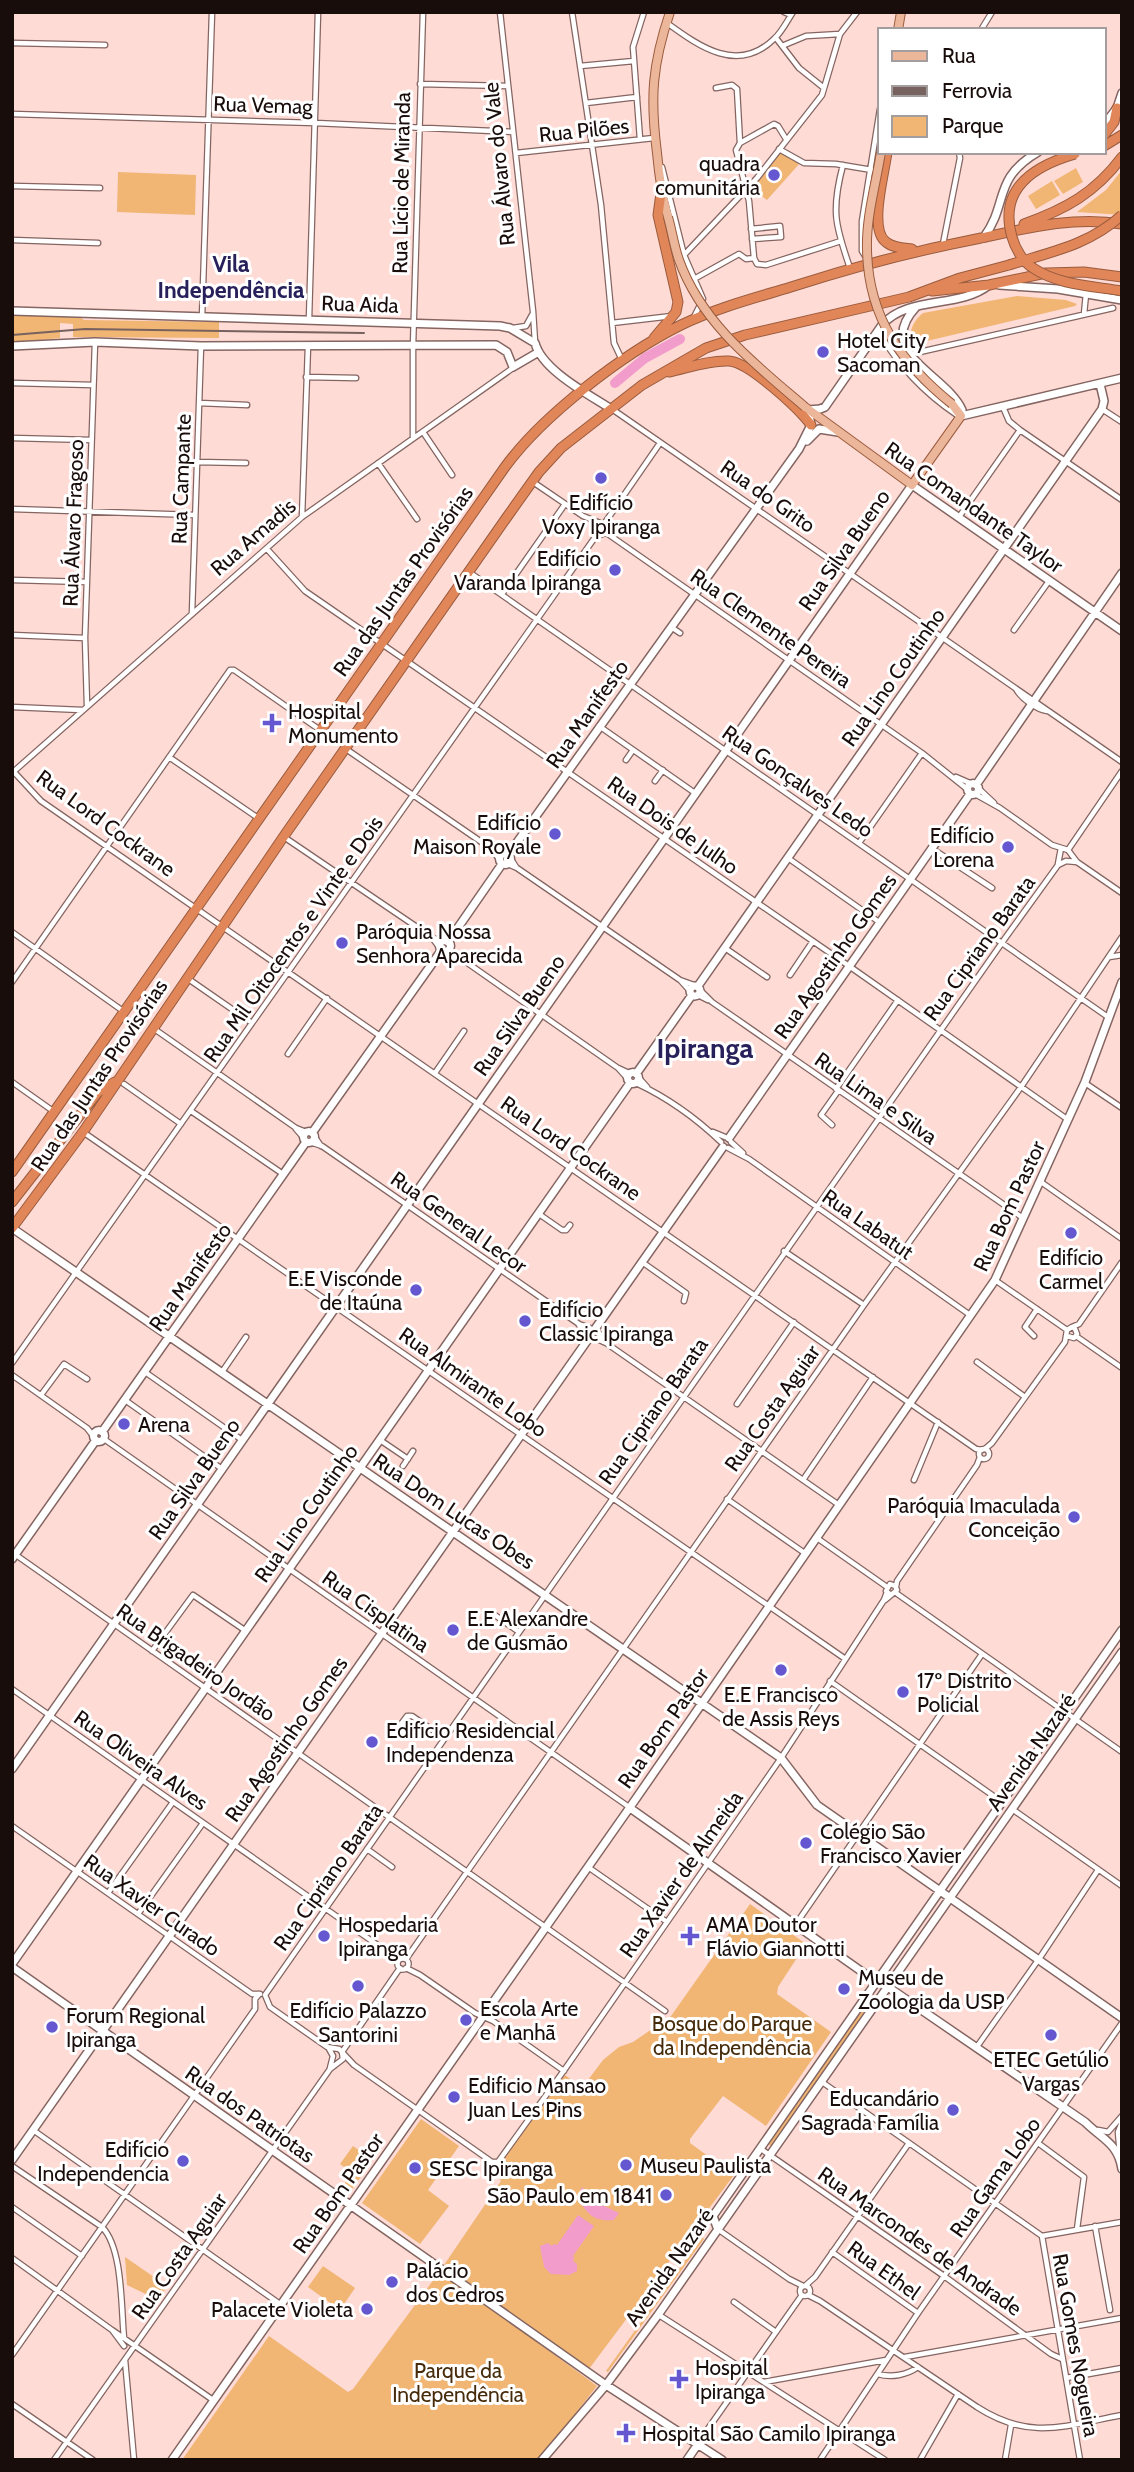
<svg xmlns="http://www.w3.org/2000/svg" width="1134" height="2472" font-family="Cabin,sans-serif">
<rect width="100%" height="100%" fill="#ffdbd6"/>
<!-- green -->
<path fill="#f1b574" d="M779 149 800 163 767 200 750 187Z
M1076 168 1083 182 1063 194 1054 181Z
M1122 170V215L1077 212 1106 190Z
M118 172 196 175 195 215 117 212Z
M1052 181 1060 195 1036 209 1028 196Z
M1017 296 1066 300 1077 304 1075 306 914 344C907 333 913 321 923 313Z
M12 314 80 317 84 320 219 322V338L73 337V324L60 323V338L12 343Z
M750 1904 806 1944 778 1987 777 1994 831 2032 766 2126 723 2096 690 2139V2143L734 2175 589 2369 444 2265 501 2181 495 2172 496 2169 565 2075 577 2084H585L603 2060 619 2047 633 2042 671 2016Z
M872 1993 876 1996 771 2146 768 2144Z
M421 2119 459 2146 428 2190 449 2206 420 2244 362 2203Z
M353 2146 373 2160 350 2192 342 2187 352 2173 340 2164Z
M702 2237 704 2239 608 2372 606 2371Z
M125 2257 167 2286 158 2300 127 2285Z
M323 2266 355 2288 340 2310 308 2287Z
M440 2271 597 2386 539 2460H182L269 2336 348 2392 353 2389Z"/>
<!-- water -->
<path fill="#f29ccc" d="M582 2187 596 2202 619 2213 614 2220C592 2222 587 2213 577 2197Z
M578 2215 594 2226 573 2256 574 2258 573 2261 577 2264V2271L569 2275 551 2274 544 2267 540 2246 548 2243 552 2246 554 2244 557 2245Z"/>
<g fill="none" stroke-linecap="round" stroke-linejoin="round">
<!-- river -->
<path stroke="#f29ccc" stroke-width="10" d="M615 383 645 358 680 339"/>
<!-- street casing -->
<g stroke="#846561" stroke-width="7">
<path id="street" d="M500 12 533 311 535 342
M572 12 601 205 614 343 622 360
M784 12 791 15
M667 23C700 47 738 74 774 39 782 32 787 21 793 12
M981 30 992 12
M776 38 799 68 824 88
M12 43 105 45
M782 46 806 36 840 34
M580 66 634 61
M420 84 508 86
M716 88 732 85 737 89 740 143
M586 103 637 97
M12 114 315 123 513 132
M640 139 633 47 644 12
M779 149 804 163 836 164 872 170
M516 153 654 138
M843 165C831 210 835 225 850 268
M662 167 684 255 703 299 694 317
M12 186 100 188
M751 229 780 226 781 237 752 239
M12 240 98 243
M943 244 960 158 959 152
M684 255 757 178 822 95 840 34 857 12
M754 258 757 264 766 265 841 241
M867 259 862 251V221L880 109
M694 279 739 254 746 259 754 258 749 201 736 150 740 143 774 124 778 126 786 139
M1084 314 1086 294
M202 317 212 12
M309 319 318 12
M612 323 672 316
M513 328 526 326 532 315
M878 331C899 366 923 392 957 415
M911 354 1113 308
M306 377 356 378
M12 383 93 385
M199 403 247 405
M1003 407 1009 421 1020 430 1122 500
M612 409 1122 762
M1102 409 1122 422
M423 432 452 475
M12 438 91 440
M413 438V346L423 12
M197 462 246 463
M378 463 417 519
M533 482 583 516 600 523
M12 509 195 515
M302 517 308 346
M959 517 1020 430
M595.5 529a5.5 5.5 0 1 1 11 0a5.5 5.5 0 1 1-11 0Z
M604 524 660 443
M605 532 922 753 967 789
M267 549 305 591 849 966 1067 1119
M469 572 1108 1017
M12 580 87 582
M502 594 565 504
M192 613 201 346
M671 627 680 633
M1014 630 1049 581
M12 635 85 638
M1016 689C1021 698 1037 710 1047 711
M87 705 85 638 95 342
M12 707 82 710
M599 726 695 793
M346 749 493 850 503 854
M169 757 258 818
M626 760 633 750
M14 772 41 801 976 1449 982 1450
M12 773 302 517 513 368
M956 777 972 784
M655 781 663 770
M978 788 994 803
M975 794 1000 808 1052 845 1068 850 1077 862 1122 893
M284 837 433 938 442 941
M859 843 922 753
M931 848 992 888
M1068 850 1122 771
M493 851 500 860
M788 858 879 922
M511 859 516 867
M508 864 517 868 680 980 694 985
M1058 864 1061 848
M12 932 123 1011
M433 939 439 947
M725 948 767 977
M447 951 456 955 618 1068 631 1074
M1109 957 1122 955
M790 975 813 941
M187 978 252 1023
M681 981 690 991
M12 982 230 670H234L320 730
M701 991 712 1002 1023 1218
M698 995 708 1000
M153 1028 296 1128 306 1132
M288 1054 327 998
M619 1069 628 1079
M435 1073 464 1031
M639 1078 647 1087
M12 1082 53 1111
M636 1083C666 1097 697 1119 721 1142
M1085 1083 1122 1108
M124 1084 181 1124
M836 1089 898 1000
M191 1111 283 1174
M832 1125 821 1115 838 1091
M296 1129 303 1137
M83 1132 844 1658
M713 1132 725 1137
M314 1136 321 1146
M310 1142 322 1146 579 1324 590 1328
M731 1142 743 1153
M728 1148 749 1159 970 1315
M1041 1182 1122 1239
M539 1214 562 1230H566L570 1225
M784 1251 864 1305
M642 1262 686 1293 684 1301
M995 1280 1067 1330
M579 1325 587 1334
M1072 1327 1079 1324 1122 1262
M598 1332 606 1342
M1034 1336 1025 1327 1037 1309
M1076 1336 1122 1368
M595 1338 606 1343 839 1505
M977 1362 1025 1397
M12 1363 598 533
M145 1372 242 1440
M222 1372 246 1337
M12 1375 87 1428 94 1437
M41 1395 64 1364 87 1379
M125 1400 222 1469
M737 1404 794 1322
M104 1439 629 1807
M380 1440 408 1459
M985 1449 992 1443 1065 1342 1067 1330 1072 1327 1075 1329 1077 1334 1074 1338 1067 1336
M979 1454a5 5 0 1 1 10 0a5 5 0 1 1-10 0Z
M403 1466 413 1451
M803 1480 873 1377
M914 1480 938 1422
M727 1499 806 1554
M817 1538 887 1587
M16 1555 665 2011
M896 1587 897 1581 977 1465 980 1457
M896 1593 1122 1752
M885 1600 897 1590 895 1586 890 1584 886 1591 891 1595
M492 1613 519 1632
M152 1651 193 1595 246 1631
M830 1681 1002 1802
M12 1689 389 1953 403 1958
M401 1724 407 1716H412L444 1738
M1012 1809 1122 1886
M12 1826 252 1994H260
M367 1849 392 1867
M588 1867 667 1922
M108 1893 173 1802
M138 1914 203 1823
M796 1924 982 1654
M397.5 1964a5.5 5.5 0 1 1 11 0a5.5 5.5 0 1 1-11 0Z
M406 1959 864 1305 1021 1087 1122 937
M406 1968 420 1975 475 2013 493 2021 564 2071
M265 1995 1006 937 1058 865 1066 861 1077 862
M265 1995 270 2007 327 2047 339 2049 354 2065 492 2162H498L565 2069 781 1758 884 1600 887 1592
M328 2047 333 2056 330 2068
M976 2048 1041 1956 1098 1870
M822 2082 1042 2236
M33 2130 280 2304
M1098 2130 1108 2132 1122 2116
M1038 2143 1084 2177 1077 2229
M761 2149 944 2276 1051 2354 1062 2359
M1120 2155 1118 2132 1122 2122
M12 2166 102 2227C123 2248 121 2308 124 2338
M12 2207 82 2256
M1095 2226 1110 2310
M719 2230 789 2279 803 2286
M1042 2236 1080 2460
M1042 2236 1122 2222
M832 2252 918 2313
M12 2258 112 2330
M806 2285 815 2277 909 2143
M800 2291a5 5 0 1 1 10 0a5 5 0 1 1-10 0Z
M808 2295 820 2301 977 2407C1030 2441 1064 2426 1122 2415
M734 2302 776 2332
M659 2315 885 2460
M124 2346 112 2330 213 2400
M12 2355 255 2009V1999L259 1994
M905 2357 1122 2318
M125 2360 134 2460
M878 2374C891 2378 907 2375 918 2367
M1066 2378 1122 2368
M764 2382 886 2360
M12 2404 93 2460
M698 2443 802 2295
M54 2460 330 2069 343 2059 342 2052 400 1968
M820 2460 918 2313 1122 2023
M920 2460 958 2394
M1005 2460 1011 2425"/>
</g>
<!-- secondary casing -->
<g stroke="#846561" stroke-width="10">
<path id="secondary" d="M1104 125 1117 108 1122 93
M984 237C1009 203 992 179 1038 152
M999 285 1058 289 1122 300
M916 307C873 353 947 375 962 410L961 416 1122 378
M12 311 500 326 510 328 535 343C542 370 588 394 611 409
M12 346 95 342 201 346 496 345 507 352 513 367 537 353
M807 441 819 429 838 432
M967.5 789a5.5 5.5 0 1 1 11 0a5.5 5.5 0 1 1-11 0Z
M976 785 1122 573
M499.5 859a5.5 5.5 0 1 1 11 0a5.5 5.5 0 1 1-11 0Z
M508 855 799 449 811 425 808 410 820 409 825 407 882 325C908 295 959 309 989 285
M439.5 946a5.5 5.5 0 1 1 11 0a5.5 5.5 0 1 1-11 0Z
M448 942 502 864
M690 991a5 5 0 1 1 10 0a5 5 0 1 1-10 0Z
M698 986 1102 409 1104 401 1100 384
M627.5 1078a5.5 5.5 0 1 1 11 0a5.5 5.5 0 1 1-11 0Z
M636 1074 692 995
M303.5 1137a5.5 5.5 0 1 1 11 0a5.5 5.5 0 1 1-11 0Z
M312 1133 441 951
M729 1138 970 794
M12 1228 781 1758 817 1805 1122 2018
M595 1329 723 1147
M93.5 1436a5.5 5.5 0 1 1 11 0a5.5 5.5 0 1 1-11 0Z
M102 1432 306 1142
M12 1559 96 1440
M12 1769 912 485 1122 631
M630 1808 868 1976 888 1987 1085 2122C1102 2139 1118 2143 1122 2169
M12 1964 630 1083
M12 1967 606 2385 722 2460
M12 2160 589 1338
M718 2230 713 2216 1122 1630
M172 2460 635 1800 995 1280 1085 1082 1122 982
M542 2460 606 2385 658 2315 1122 1652
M687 2460 698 2444"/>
</g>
<!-- primary casing -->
<g stroke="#9a5c3e" stroke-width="10">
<path id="primary" d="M898 30 901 12
M668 217C662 196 659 175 657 153 650 98 652 65 670 12
M805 407 912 485 961 416 952 404"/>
</g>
<!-- highway casing -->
<g stroke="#9a5c3e" stroke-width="11">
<path id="highway" d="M1104 135 1114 122 1117 108
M1104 146 1122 135
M887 152C885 172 868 229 886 242 893 248 903 248 912 249
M1024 224C1066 209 1095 193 1122 157
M932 291 989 285 1046 273 1084 272 1122 277
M654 338 676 312 678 302 658 215 661 193
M669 372C688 368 709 360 729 361 749 362 799 409 811 425
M12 1172 505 467C543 415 623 354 681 325 716 308 755 298 791 287 856 266 914 251 981 238 1027 228 1074 216 1122 224
M12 1202 98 1092 115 1082
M12 1228 83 1132 284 836 507 517 539 472 561 448 642 385 706 348 745 335 909 297 960 278 1009 265"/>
</g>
<!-- street -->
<use href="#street" stroke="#fff" stroke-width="4.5"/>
<!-- secondary -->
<use href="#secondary" stroke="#fff" stroke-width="7"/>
<!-- primary -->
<use href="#primary" stroke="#ecb69b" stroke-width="8"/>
<!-- highway -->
<use href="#highway" stroke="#e08659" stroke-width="9"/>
<!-- rail -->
<path stroke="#78625f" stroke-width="2" d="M12 335 85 329 364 333"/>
<!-- primary-bridge casing -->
<g stroke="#9a5c3e" stroke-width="10" stroke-linecap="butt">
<path id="primary-bridge" d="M881 152C876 184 866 217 867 249 868 317 901 363 952 404
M668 217C672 231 674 246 679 260 702 324 756 365 805 407"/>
</g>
<!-- highway-bridge casing -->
<g stroke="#9a5c3e" stroke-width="11" stroke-linecap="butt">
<path id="highway-bridge" d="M1075 154C1034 166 998 188 1012 237 1015 248 1023 262 1033 268 1058 285 1093 286 1122 291
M1009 265C1051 252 1089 245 1122 215"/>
</g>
<!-- primary-bridge -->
<use href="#primary-bridge" stroke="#ecb69b" stroke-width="8"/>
<!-- highway-bridge -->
<use href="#highway-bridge" stroke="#e08659" stroke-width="9"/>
</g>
<!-- markers -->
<g fill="#6557d0" stroke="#fff" stroke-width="2.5">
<circle cx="774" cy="175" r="7"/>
<circle cx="823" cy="352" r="7"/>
<circle cx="601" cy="478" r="7"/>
<circle cx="615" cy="570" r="7"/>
<path d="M268.5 712.5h7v7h7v7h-7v7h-7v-7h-7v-7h7z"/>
<circle cx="555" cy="834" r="7"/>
<circle cx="1008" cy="847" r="7"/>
<circle cx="342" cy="943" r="7"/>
<circle cx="1071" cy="1233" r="7"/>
<circle cx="416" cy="1290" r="7"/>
<circle cx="525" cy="1321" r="7"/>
<circle cx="124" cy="1424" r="7"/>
<circle cx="1074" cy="1517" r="7"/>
<circle cx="453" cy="1630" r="7"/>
<circle cx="781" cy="1670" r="7"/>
<circle cx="903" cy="1692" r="7"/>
<circle cx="372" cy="1742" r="7"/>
<circle cx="806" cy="1843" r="7"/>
<circle cx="324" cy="1936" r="7"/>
<path d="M686.5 1925.5h7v7h7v7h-7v7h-7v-7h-7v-7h7z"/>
<circle cx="358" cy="1986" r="7"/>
<circle cx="844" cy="1989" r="7"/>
<circle cx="466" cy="2020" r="7"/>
<circle cx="52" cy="2027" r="7"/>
<circle cx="1051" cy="2035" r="7"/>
<circle cx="454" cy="2097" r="7"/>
<circle cx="953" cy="2110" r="7"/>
<circle cx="183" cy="2161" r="7"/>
<circle cx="626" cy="2165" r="7"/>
<circle cx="415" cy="2168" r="7"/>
<circle cx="666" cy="2195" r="7"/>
<circle cx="392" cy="2282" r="7"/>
<circle cx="367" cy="2309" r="7"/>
<path d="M675.5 2368.5h7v7h7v7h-7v7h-7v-7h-7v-7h7z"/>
<path d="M622.5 2422.5h7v7h7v7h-7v7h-7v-7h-7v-7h7z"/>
</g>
<g text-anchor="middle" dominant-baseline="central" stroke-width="6" stroke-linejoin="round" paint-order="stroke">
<!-- street labels -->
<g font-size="21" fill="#180d0b" stroke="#fff">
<text transform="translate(263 105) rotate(2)">Rua Vemag</text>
<text transform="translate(584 130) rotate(-6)">Rua Pilões</text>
<text transform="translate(499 164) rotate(-96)">Rua Álvaro do Vale</text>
<text transform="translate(401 183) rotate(-89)">Rua Lício de Miranda</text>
<text transform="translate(360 304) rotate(2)">Rua Aida</text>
<text transform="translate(181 479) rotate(-88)">Rua Campante</text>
<text transform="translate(768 496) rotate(35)">Rua do Grito</text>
<text transform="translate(974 507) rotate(35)">Rua Comandante Taylor</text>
<text transform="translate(73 523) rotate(-88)">Rua Álvaro Fragoso</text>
<text transform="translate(253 537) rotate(-41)">Rua Amadis</text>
<text transform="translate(844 550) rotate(-55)">Rua Silva Bueno</text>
<text transform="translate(403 581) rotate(-55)">Rua das Juntas Provisórias</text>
<text transform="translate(771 628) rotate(35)">Rua Clemente Pereira</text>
<text transform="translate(893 677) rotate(-55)">Rua Lino Coutinho</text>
<text transform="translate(587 714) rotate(-55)">Rua Manifesto</text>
<text transform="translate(798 781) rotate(35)">Rua Gonçalves Ledo</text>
<text transform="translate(106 823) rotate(36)">Rua Lord Cockrane</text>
<text transform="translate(673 825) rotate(35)">Rua Dois de Julho</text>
<text transform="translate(293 939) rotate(-55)">Rua Mil Oitocentos e Vinte e Dois</text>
<text transform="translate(979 948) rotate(-54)">Rua Cipriano Barata</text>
<text transform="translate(835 956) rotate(-55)">Rua Agostinho Gomes</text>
<text transform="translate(519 1015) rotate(-55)">Rua Silva Bueno</text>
<text transform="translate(99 1075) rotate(-56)">Rua das Juntas Provisórias</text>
<text transform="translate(876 1098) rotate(35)">Rua Lima e Silva</text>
<text transform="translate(571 1148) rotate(35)">Rua Lord Cockrane</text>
<text transform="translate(1009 1206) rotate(-65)">Rua Bom Pastor</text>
<text transform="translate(459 1222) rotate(35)">Rua General Lecor</text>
<text transform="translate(868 1224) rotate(35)">Rua Labatut</text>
<text transform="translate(190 1277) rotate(-55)">Rua Manifesto</text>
<text transform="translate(473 1382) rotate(35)">Rua Almirante Lobo</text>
<text transform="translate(772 1408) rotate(-55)">Rua Costa Aguiar</text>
<text transform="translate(653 1411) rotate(-55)">Rua Cipriano Barata</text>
<text transform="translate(194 1479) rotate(-55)">Rua Silva Bueno</text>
<text transform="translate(454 1511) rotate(34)">Rua Dom Lucas Obes</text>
<text transform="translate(306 1513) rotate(-55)">Rua Lino Coutinho</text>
<text transform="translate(376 1611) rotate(35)">Rua Cisplatina</text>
<text transform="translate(196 1662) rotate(35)">Rua Brigadeiro Jordão</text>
<text transform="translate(663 1728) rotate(-55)">Rua Bom Pastor</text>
<text transform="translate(286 1739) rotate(-55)">Rua Agostinho Gomes</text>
<text transform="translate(1031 1752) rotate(-55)">Avenida Nazaré</text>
<text transform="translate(141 1760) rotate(35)">Rua Oliveira Alves</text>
<text transform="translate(681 1874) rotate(-55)">Rua Xavier de Almeida</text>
<text transform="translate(328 1877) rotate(-55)">Rua Cipriano Barata</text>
<text transform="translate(152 1905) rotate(35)">Rua Xavier Curado</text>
<text transform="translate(250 2114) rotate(35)">Rua dos Patriotas</text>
<text transform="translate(995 2177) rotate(-55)">Rua Gama Lobo</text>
<text transform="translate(338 2193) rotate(-55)">Rua Bom Pastor</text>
<text transform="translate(920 2241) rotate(35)">Rua Marcondes de Andrade</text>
<text transform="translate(179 2256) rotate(-55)">Rua Costa Aguiar</text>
<text transform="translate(669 2267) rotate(-55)">Avenida Nazaré</text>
<text transform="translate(884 2270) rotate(36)">Rua Ethel</text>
<text transform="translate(1076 2345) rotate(80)">Rua Gomes Nogueira</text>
</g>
<!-- poi labels -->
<g font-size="21" fill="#180d0b" stroke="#fff" text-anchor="start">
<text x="760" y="163" text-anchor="end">quadra<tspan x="760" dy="24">comunitária</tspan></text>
<text x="837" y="340">Hotel City<tspan x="837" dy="24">Sacoman</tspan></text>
<text x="601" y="502" text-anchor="middle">Edifício<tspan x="601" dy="24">Voxy Ipiranga</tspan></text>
<text x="601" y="558" text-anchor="end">Edifício<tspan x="601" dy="24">Varanda Ipiranga</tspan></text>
<text x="288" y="711">Hospital<tspan x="288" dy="24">Monumento</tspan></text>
<text x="541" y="822" text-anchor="end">Edifício<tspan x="541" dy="24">Maison Royale</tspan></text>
<text x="994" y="835" text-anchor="end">Edifício<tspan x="994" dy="24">Lorena</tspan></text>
<text x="356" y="931">Paróquia Nossa<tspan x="356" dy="24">Senhora Aparecida</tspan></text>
<text x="1071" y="1257" text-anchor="middle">Edifício<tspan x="1071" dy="24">Carmel</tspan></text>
<text x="402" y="1278" text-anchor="end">E.E Visconde<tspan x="402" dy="24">de Itaúna</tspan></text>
<text x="539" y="1309">Edifício<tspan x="539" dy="24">Classic Ipiranga</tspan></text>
<text x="138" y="1424">Arena</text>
<text x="1060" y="1505" text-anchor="end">Paróquia Imaculada<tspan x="1060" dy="24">Conceição</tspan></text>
<text x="467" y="1618">E.E Alexandre<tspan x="467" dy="24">de Gusmão</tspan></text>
<text x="917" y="1680">17º Distrito<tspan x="917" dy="24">Policial</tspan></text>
<text x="781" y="1694" text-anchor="middle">E.E Francisco<tspan x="781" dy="24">de Assis Reys</tspan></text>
<text x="386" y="1730">Edifício Residencial<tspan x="386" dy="24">Independenza</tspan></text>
<text x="820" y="1831">Colégio São<tspan x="820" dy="24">Francisco Xavier</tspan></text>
<text x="338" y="1924">Hospedaria<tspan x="338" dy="24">Ipiranga</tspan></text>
<text x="706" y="1924">AMA Doutor<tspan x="706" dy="24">Flávio Giannotti</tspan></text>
<text x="858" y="1977">Museu de<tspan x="858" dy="24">Zoologia da USP</tspan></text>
<text x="480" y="2008">Escola Arte<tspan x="480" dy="24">e Manhã</tspan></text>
<text x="358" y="2010" text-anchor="middle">Edifício Palazzo<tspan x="358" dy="24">Santorini</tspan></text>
<text x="66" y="2015">Forum Regional<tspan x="66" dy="24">Ipiranga</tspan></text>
<text x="1051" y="2059" text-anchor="middle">ETEC Getúlio<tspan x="1051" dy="24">Vargas</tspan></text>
<text x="468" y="2085">Edificio Mansao<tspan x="468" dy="24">Juan Les Pins</tspan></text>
<text x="939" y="2098" text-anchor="end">Educandário<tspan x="939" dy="24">Sagrada Família</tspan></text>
<text x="169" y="2149" text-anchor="end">Edifício<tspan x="169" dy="24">Independencia</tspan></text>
<text x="640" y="2165">Museu Paulista</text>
<text x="429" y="2168">SESC Ipiranga</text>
<text x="652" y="2195" text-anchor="end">São Paulo em 1841</text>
<text x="406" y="2270">Palácio<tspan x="406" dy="24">dos Cedros</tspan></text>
<text x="353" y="2309" text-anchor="end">Palacete Violeta</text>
<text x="695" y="2367">Hospital<tspan x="695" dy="24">Ipiranga</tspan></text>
<text x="642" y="2433">Hospital São Camilo Ipiranga</text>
</g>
<!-- park labels -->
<g font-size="21" fill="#472c0c" stroke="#fff">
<text x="732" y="2023">Bosque do Parque<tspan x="732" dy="24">da Independência</tspan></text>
<text x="458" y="2370">Parque da<tspan x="458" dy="24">Independência</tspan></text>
</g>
<!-- neighbourhood labels -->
<g font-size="23" font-weight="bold" fill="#27205a" stroke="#fff">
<text x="231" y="264">Vila<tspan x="231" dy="26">Independência</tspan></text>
</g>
<!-- district labels -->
<g font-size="28" font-weight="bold" fill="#27205a" stroke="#fff">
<text x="705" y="1048">Ipiranga</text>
</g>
</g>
<!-- border -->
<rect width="1134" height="2472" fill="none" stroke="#180d0b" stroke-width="28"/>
<!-- legend -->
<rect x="878" y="28" width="228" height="126" fill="#ffffff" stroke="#a39e9d" stroke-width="2"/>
<rect x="892" y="51" width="35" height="10" fill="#ecb69b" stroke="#a39e9d" stroke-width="2"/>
<text x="942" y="63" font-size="21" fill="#180d0b">Rua</text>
<rect x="892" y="86" width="35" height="10" fill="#78625f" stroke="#a39e9d" stroke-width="2"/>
<text x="942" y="98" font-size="21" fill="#180d0b">Ferrovia</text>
<rect x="892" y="116" width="35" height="21" fill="#f1b574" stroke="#a39e9d" stroke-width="2"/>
<text x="942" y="133" font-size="21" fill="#180d0b">Parque</text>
</svg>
